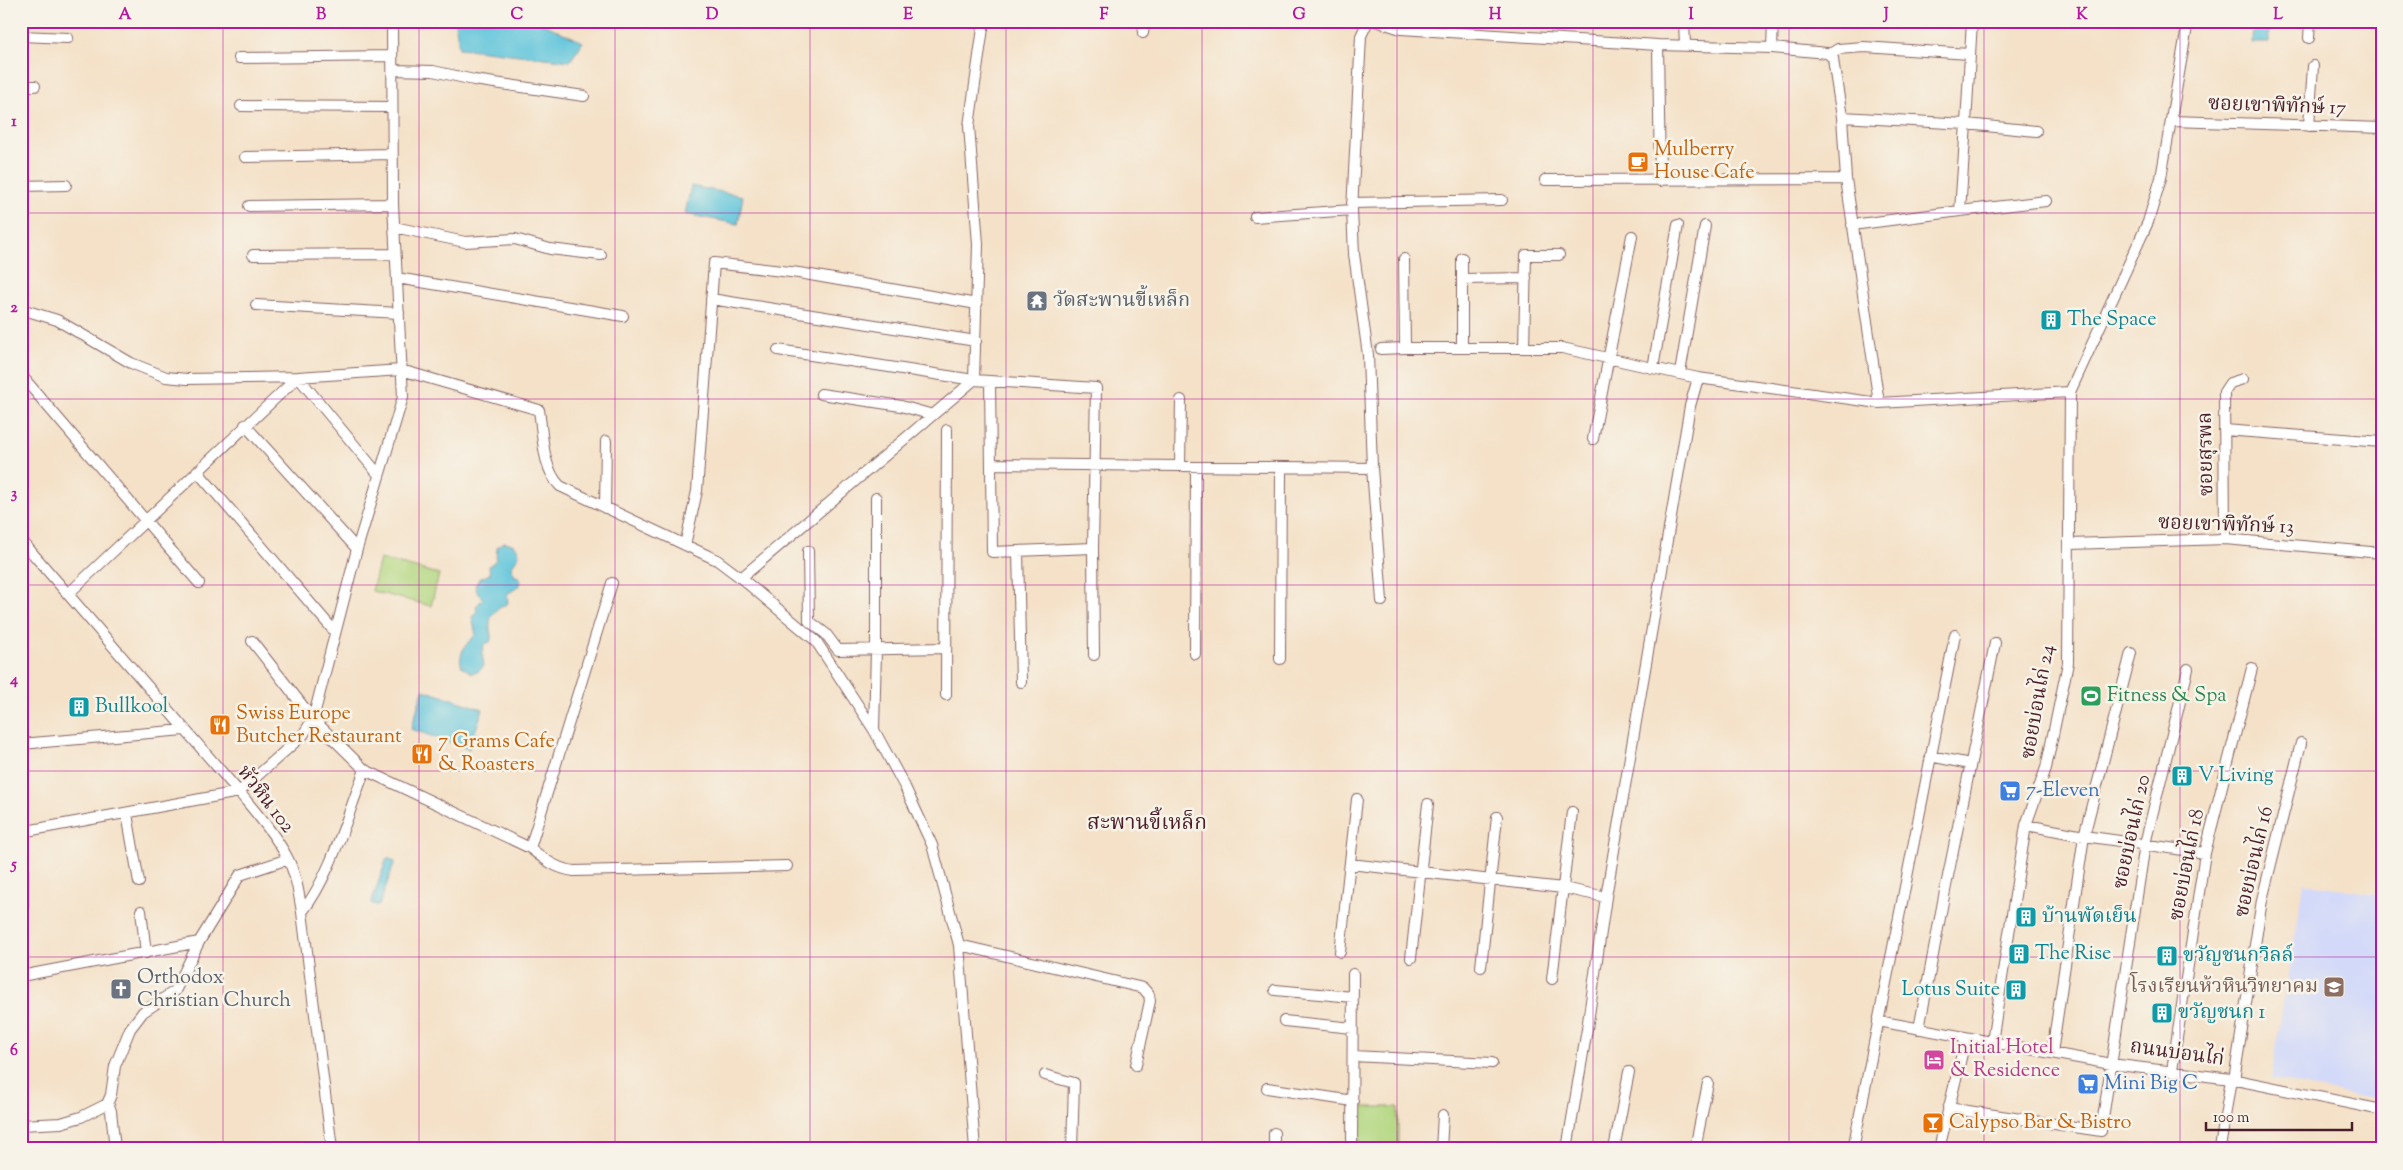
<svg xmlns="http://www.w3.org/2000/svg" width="2403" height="1170" font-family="'Sorts Mill Goudy','Noto Serif Thai',serif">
<rect width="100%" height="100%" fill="#f7f3e8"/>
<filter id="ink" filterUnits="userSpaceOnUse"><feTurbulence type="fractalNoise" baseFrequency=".02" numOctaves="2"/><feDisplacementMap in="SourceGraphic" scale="10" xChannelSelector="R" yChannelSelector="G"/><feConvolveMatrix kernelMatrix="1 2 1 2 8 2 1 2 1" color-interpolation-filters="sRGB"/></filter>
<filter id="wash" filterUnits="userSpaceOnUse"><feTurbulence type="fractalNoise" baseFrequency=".0096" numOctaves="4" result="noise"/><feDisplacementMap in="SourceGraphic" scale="20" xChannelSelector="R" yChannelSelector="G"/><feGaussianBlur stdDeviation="1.12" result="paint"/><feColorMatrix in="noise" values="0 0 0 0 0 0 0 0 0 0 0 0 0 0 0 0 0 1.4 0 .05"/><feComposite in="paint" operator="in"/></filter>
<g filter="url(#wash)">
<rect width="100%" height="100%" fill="#f4e1c8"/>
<!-- built -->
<path fill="#d2d9f9" d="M2303 883 2382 895V1101L2271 1079Z"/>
<!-- green -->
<path fill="#b2d780" stroke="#7e7b56" d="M380 559 439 574 431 606 372 591Z
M1360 1107H1398V1149H1359Z"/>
<!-- water -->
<path fill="#5ec5db" stroke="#547283" d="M455 21H537L583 42 570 61 459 48Z
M2253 21H2269V43H2252Z
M691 186 743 196 738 224 685 214Z
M504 542C513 543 519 547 519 556L511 567 515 576 519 577 521 581 517 588 507 594 508 603C495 611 489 612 490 630 491 635 492 637 490 642L484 644 482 653 484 666 479 671 472 673 462 667C457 654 467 642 476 635L472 617 477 611 476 606 483 599 478 594 475 586 479 579 490 574 489 566 496 560 497 547Z
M423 690 483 709 469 749 411 729Z
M387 858 395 861 379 906 371 903Z"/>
</g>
<g filter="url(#ink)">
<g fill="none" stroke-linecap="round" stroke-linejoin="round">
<!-- minor casing -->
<g stroke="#866362" stroke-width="12">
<path id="minor" d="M1368 21 1361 36 1352 210 1354 254 1368 355 1372 468 1382 601
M1376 21 1401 29 1658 45 1772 48 1827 53 1833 58 1834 66 1842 117 1846 179 1879 403 2070 392
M1684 21 1685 45
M1972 21 1966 124 2036 131
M2381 32V21
M1143 33 1145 21
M21 36 68 38
M2309 38 2310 21
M1658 45 1660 181
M1772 48 1773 21
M1830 54 1838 49 1864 47 1969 54
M239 58 392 56
M393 70 433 71 474 80 584 96
M21 86H35
M241 106 392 107
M1842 117 1966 124 1960 211 1852 225
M2172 121 2382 128
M2309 126 2313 66
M245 157 392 154
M1545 180 1846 179
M21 186 66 185
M1352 203 1502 200
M249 206 393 204
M1960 211 2046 201
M1255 217 1352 210
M394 227 465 242 515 239 550 249 601 255
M253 255 395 254
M1404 259 1405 348H1562L1698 378 1879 403
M397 278 623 316
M1462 279 1526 278
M711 299 976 341
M256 305 399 313
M21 309 57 320 131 363 166 377 187 379 298 377 401 370 539 410C543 435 542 468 560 486L717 560 741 578 974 380 978 244 969 126 984 21
M1462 348V258
M1524 348 1526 255H1559
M1381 349 1405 348
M778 350 974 380 1096 388 1093 548 1094 655
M1653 368 1678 225
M1680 373 1705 226
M21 375 199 583
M298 377 379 475
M990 382 992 552 1093 548
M821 394 901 406 933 415
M245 425 357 549
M2224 430 2382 442
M1593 439 1632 236
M991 464 1372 468
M1180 466 1181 400
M197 471 335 632
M605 508 606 441
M2225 539 2224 392 2230 383 2243 379
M21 540 239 792C256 813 275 834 288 859 296 875 299 894 302 912L332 1149
M2070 544 2225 539 2382 553
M685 545 697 491 714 263 799 273 977 304
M808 551 809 621 826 634 838 650 946 648
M1018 551 1021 682
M741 578 816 641 874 730 905 787 932 845 959 945 975 1149
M68 594 298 377
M252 641 313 719 365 770 530 848 612 583
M1195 654 1196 467
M1280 659 1281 468
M946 695 947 430
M874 730 876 650V498
M21 744 184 730
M1930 756 1970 764
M127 814 139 882
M2026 825 2084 836 2205 853
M21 832 239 792 303 735 313 719 357 549 403 397 393 204 392 21
M23 832V906
M530 848C544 859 556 869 574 871L787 866
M1350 864 1563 888 1606 897
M141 911 146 953
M302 912C330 878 348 813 365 770
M959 945 1143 988 1149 995 1150 1001 1136 1065
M1340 952 1357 799
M1411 958 1428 804
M1481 967 1497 817
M21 976 199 942
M1552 979 1572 812
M1275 990 1353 997
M1284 1021 1353 1028
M1878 1021 2111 1064 2231 1079 2382 1110
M1919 1029 1945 891 1995 643
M1992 1042 2026 825 2046 768 2068 663 2070 392 2148 222 2161 178 2188 21
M2052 1053 2084 836 2131 653
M1353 1056 1492 1063
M2172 1071 2205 853 2252 668
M1045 1075 1074 1083 1072 1149
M2234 1080 2262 900 2301 743
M1267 1088 1353 1101
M108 1103 111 1111 115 1149
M1948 1108 2101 1131 2145 844 2188 669
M21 1125 61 1123 81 1117 107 1104 111 1095 115 1066 130 1029 143 1012 175 991 199 942 240 875 288 859
M1274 1133V1149
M2220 1148 2231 1079
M1352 1149 1353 974
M1441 1149 1443 1115
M1567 1149 1587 1029 1606 897 1690 406 1698 378
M1614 1149 1629 1072
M1695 1149 1708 1083
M1853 1149 1955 635
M1939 1149 1966 1037"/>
</g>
<!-- minor -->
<use href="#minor" stroke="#fff" stroke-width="10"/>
</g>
</g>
<!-- grid -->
<path fill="none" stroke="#b5179e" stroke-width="1" stroke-opacity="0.55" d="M223 21V1149M419 21V1149M615 21V1149M810 21V1149M1006 21V1149M1202 21V1149M1397 21V1149M1593 21V1149M1789 21V1149M1984 21V1149M2180 21V1149M21 213H2382M21 399H2382M21 585H2382M21 771H2382M21 957H2382"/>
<!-- icons -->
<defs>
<g id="cafe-square" transform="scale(1.125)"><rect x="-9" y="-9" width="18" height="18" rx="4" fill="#e8710a" stroke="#f7f3e8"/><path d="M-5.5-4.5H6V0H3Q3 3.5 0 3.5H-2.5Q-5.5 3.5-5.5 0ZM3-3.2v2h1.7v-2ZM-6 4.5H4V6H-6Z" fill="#fff"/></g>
<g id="temple-square" transform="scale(1.125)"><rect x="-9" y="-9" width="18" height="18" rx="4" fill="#6b7280" stroke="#f7f3e8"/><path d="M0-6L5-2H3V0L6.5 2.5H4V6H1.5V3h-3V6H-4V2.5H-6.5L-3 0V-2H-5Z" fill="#fff"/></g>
<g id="building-square" transform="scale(1.125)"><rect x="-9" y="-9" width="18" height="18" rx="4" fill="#0f9aa8" stroke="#f7f3e8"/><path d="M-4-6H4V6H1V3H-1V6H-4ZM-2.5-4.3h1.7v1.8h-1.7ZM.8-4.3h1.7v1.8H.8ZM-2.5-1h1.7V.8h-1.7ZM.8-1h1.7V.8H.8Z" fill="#fff"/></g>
<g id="stadium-square" transform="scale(1.125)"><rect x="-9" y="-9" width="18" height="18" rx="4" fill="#2e9e5b" stroke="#f7f3e8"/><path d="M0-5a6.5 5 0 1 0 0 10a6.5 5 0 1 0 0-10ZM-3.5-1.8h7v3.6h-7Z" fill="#fff"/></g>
<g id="restaurant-square" transform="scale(1.125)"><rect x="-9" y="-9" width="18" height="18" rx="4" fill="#e8710a" stroke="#f7f3e8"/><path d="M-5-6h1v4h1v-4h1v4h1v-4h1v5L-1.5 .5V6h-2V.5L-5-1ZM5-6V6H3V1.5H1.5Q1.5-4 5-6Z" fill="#fff"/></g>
<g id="supermarket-square" transform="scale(1.125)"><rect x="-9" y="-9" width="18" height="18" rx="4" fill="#3f7fe0" stroke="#f7f3e8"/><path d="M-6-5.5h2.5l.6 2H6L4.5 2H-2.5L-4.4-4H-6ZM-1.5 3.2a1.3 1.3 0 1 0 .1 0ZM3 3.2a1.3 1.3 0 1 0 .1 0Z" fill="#fff"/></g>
<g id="school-square" transform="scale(1.125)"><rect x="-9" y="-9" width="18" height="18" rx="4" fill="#8d6e63" stroke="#f7f3e8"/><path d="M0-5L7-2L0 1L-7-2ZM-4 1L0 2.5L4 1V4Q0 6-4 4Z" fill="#fff"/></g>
<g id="church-square" transform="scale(1.125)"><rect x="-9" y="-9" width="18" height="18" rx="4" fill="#6b7280" stroke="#f7f3e8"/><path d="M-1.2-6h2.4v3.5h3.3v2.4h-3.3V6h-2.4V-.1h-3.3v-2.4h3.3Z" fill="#fff"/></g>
<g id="hotel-square" transform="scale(1.125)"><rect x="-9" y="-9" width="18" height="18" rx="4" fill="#d1479c" stroke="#f7f3e8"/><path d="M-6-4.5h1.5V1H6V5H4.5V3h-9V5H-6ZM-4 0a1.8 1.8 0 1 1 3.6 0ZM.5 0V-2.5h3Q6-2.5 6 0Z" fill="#fff"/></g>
<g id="bar-square" transform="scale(1.125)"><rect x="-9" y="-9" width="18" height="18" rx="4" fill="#e8710a" stroke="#f7f3e8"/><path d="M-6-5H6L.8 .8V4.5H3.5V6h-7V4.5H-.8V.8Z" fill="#fff"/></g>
</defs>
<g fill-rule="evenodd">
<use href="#cafe-square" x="1638" y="162"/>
<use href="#temple-square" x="1037" y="301"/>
<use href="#building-square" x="2051" y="320"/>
<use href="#stadium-square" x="2091" y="696"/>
<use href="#building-square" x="79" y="707"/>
<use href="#restaurant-square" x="220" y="725"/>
<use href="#restaurant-square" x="422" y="754"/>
<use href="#building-square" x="2182" y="776"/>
<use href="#supermarket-square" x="2010" y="791"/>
<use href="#building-square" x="2026" y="917"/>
<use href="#building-square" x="2019" y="954"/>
<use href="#building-square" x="2167" y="956"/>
<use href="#school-square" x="2334" y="987"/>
<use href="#church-square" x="121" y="989"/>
<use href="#building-square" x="2016" y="990"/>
<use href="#building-square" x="2162" y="1013"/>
<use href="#hotel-square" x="1934" y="1060"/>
<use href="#supermarket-square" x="2088" y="1084"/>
<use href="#bar-square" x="1933" y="1123"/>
</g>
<g text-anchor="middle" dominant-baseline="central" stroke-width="5" stroke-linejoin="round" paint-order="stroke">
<!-- street labels -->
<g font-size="20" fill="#4a1f2b" stroke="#f7f3e8">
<text transform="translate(2277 107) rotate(2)">ซอยเขาพิทักษ์ 17</text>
<text transform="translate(2207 454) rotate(-91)">ซอยสุรพล</text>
<text transform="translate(2226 526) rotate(2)">ซอยเขาพิทักษ์ 13</text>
<text transform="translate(2039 702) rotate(-80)">ซอยบ่อนไก่ 24</text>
<text transform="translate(265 800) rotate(52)">หัวหิน 102</text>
<text transform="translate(2133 832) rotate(-78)">ซอยบ่อนไก่ 20</text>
<text transform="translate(2255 862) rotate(-77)">ซอยบ่อนไก่ 16</text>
<text transform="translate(2188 865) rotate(-79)">ซอยบ่อนไก่ 18</text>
<text transform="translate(2177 1054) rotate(8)">ถนนบ่อนไก่</text>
</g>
<!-- food labels -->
<g font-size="20" fill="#c56008" stroke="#f7f3e8" text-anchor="start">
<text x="1654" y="150">Mulberry<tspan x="1654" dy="23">House Cafe</tspan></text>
<text x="236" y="714">Swiss Europe<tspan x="236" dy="23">Butcher Restaurant</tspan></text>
<text x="438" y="742">7 Grams Cafe<tspan x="438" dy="23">&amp; Roasters</tspan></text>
<text x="1949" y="1123">Calypso Bar &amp; Bistro</text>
</g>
<!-- worship labels -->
<g font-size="20" fill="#5b616d" stroke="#f7f3e8" text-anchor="start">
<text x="1053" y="301">วัดสะพานขี้เหล็ก</text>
<text x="137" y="978">Orthodox<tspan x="137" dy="23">Christian Church</tspan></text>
</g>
<!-- culture labels -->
<g font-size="20" fill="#0d838f" stroke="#f7f3e8" text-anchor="start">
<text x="2067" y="320">The Space</text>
<text x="95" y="707">Bullkool</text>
<text x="2198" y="776">V Living</text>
<text x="2042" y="917">บ้านพัดเย็น</text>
<text x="2035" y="954">The Rise</text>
<text x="2183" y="956">ขวัญชนกวิลล์</text>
<text x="2000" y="990" text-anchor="end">Lotus Suite</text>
<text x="2178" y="1013">ขวัญชนก 1</text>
</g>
<!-- leisure labels -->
<g font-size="20" fill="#27864d" stroke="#f7f3e8" text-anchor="start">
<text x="2107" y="696">Fitness &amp; Spa</text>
</g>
<!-- shop labels -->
<g font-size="20" fill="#366cbe" stroke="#f7f3e8" text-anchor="start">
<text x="2026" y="791">7-Eleven</text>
<text x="2104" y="1084">Mini Big C</text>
</g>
<!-- education labels -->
<g font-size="20" fill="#785e54" stroke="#f7f3e8" text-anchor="end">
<text x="2318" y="987">โรงเรียนห้วหินวิทยาคม</text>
</g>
<!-- hotel labels -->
<g font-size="20" fill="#b23c85" stroke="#f7f3e8" text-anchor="start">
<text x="1950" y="1048">Initial Hotel<tspan x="1950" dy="23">&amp; Residence</tspan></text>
</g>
<!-- neighbourhood labels -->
<g font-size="21" fill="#4a1f2b" stroke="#f7f3e8">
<text x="1147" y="824">สะพานขี้เหล็ก</text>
</g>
</g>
<!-- margin -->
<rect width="2403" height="1170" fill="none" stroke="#f7f3e8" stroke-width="55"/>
<!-- scale -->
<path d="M2206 1122v8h146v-8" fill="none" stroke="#4a1f2b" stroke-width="2.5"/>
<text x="2213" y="1122" font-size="15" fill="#4a1f2b" stroke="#f7f3e8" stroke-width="4" paint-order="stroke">100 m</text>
<rect x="28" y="28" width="2348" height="1114" fill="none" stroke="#b5179e" stroke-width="2"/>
<g font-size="16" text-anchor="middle" font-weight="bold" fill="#b5179e">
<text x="125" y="19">A</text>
<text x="321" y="19">B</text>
<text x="517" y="19">C</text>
<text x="712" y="19">D</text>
<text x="908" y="19">E</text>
<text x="1104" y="19">F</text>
<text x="1299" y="19">G</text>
<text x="1495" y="19">H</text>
<text x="1691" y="19">I</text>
<text x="1886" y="19">J</text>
<text x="2082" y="19">K</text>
<text x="2278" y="19">L</text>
<text x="14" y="126">1</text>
<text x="14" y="312">2</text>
<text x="14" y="498">3</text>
<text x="14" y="684">4</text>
<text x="14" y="869">5</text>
<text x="14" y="1055">6</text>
</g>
</svg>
